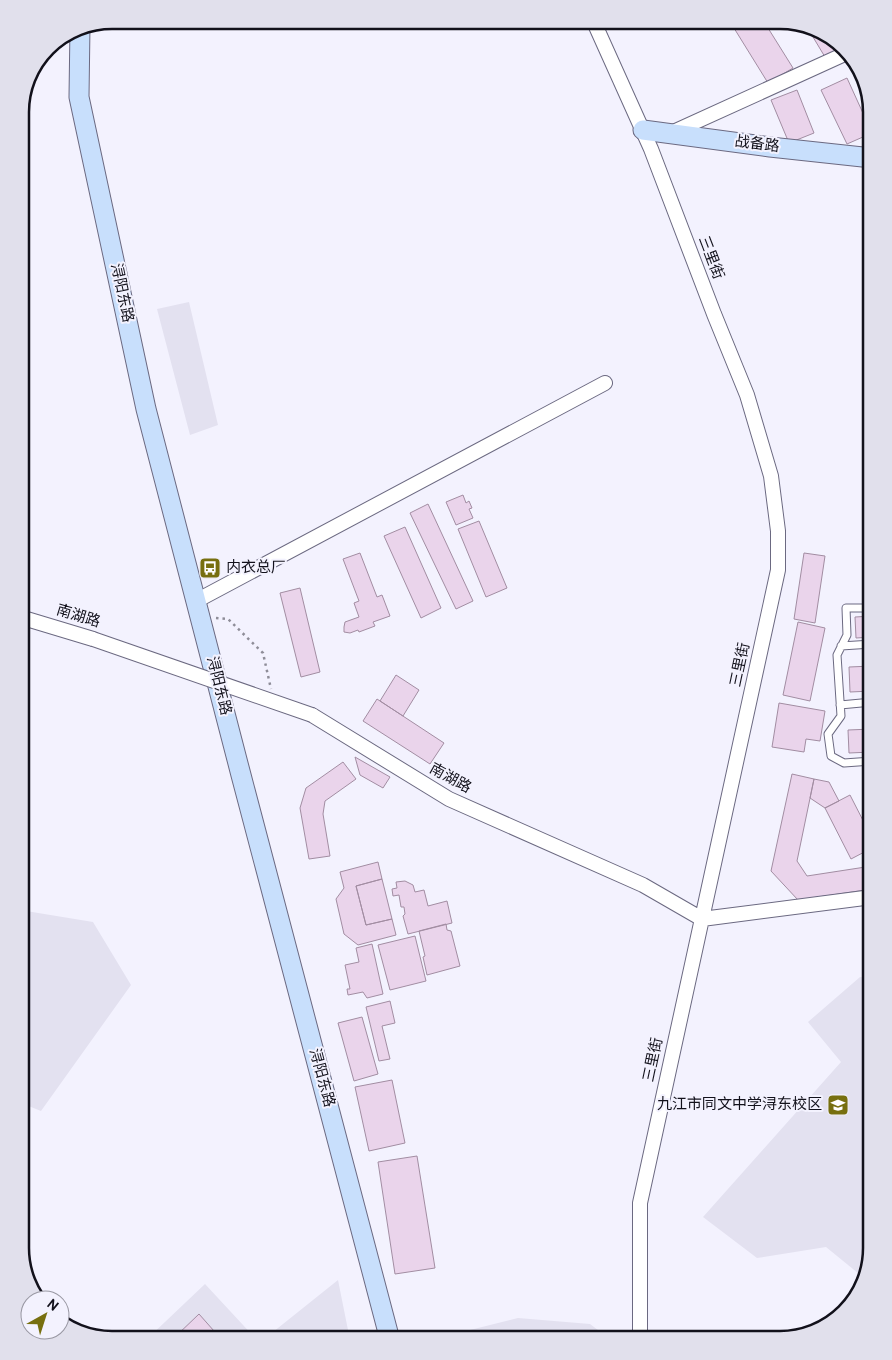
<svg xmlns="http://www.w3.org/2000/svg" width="892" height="1360" font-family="Overpass,'Noto Sans SC',sans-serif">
<rect width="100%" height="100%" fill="#f3f2fe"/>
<!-- built -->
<path fill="#e3e1f0" d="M189 302 218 425 190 435 157 309Z
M20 910 93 922 131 985 41 1111 26 1105 20 1111Z
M860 977 872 978V1248L864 1278 826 1247 757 1258 703 1217 841 1062 808 1022Z
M338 1280 350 1340H263Z
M205 1284 257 1340H146Z
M518 1318 590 1324 611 1340H430Z"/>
<!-- building -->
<path fill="#ead4eb" stroke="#a28da2" d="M729 20H763L793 68 768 83Z
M807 27 831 35 842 47 825 57Z
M847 78 872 133 847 144 821 90Z
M797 90 814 133 789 143 771 100Z
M463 495 466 503 469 501 472 508 469 509 473 518 456 525 446 502Z
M428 504 473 601 456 609 410 513Z
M479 521 507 588 486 597 458 529Z
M405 527 441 608 421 618 384 536Z
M360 553 377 597 382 595 390 616 373 622 375 626 359 632 358 630 350 633 344 632V627L345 622 359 617 354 603 359 601 343 559Z
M804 553 825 556 815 623 794 619Z
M300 588 320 672 301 677 280 593Z
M872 616V637L856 638 855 617Z
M798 622 825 628 810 701 783 695Z
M872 666V691L850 692 849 667Z
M396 675 419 690 403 716 380 701Z
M377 699 444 743 430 764 363 721Z
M779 703 825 711 820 741 806 739 804 752 772 747Z
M872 729V752L849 753 848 730Z
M355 757 390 777 383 788 360 775Z
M343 762 356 779 325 801 323 814 330 856 309 859 300 808 306 788Z
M792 774 814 779 797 861 807 876 872 866V889L798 900 771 871Z
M814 779 829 782 839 801 825 808 810 798Z
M850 795 872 838V848L851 859 825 808Z
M378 862 382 879 356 886 366 925 392 919 396 935 358 945 344 934 336 899 344 888 340 872Z
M382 879 392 919 366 925 356 886Z
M405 881 413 885 415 892 424 890 428 906 447 901 452 923 408 934 403 916 405 914 404 907H401L399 895 393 896 392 889 397 888 396 882Z
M446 924 447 930 451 931 460 966 427 975 423 957 425 956 419 931Z
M415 936 426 981 390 990 378 945Z
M372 944 383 994 367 998 363 992 348 995 347 989H350L345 965 359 962 356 948Z
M390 1001 395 1023 382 1026 390 1059 379 1061 366 1007Z
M362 1017 378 1074 354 1081 338 1023Z
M392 1080 405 1143 369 1151 355 1087Z
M417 1156 435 1268 395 1274 378 1162Z
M199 1314 222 1340H177L175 1337Z"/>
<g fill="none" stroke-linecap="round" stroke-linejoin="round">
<!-- lane casing -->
<g stroke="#6b6981" stroke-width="9">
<path id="lane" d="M841 646 872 644
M840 705 872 702
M872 761 844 763 831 756 828 734 841 716 837 655 847 635 846 608H872"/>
</g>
<!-- street casing -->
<g stroke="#6b6981" stroke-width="16">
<path id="street" d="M593 20 651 149 714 314 747 395 771 476 778 531V570L640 1203V1340
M671 133 847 53
M196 601 605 383
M20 617 93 639
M312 715 449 799 643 885 702 919 872 897"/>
</g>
<!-- secondary casing -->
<g stroke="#6b6981" stroke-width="21">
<path id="secondary" d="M80 26 79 97 146 409 241 775 390 1340
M643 130 770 147 872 158"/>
</g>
<!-- path -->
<path stroke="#8e8d98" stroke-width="2.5" stroke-dasharray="2.5 4" stroke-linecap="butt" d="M216 618 228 619 263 653 271 689"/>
<!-- lane -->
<use href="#lane" stroke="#fff" stroke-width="7"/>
<!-- street -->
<use href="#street" stroke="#fff" stroke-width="14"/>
<!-- secondary -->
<use href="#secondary" stroke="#c8dffc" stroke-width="19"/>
<!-- street-bridge casing -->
<g stroke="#6b6981" stroke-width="16" stroke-linecap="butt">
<path id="street-bridge" d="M93 639 312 715"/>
</g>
<!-- street-bridge -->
<use href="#street-bridge" stroke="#fff" stroke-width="14"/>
</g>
<!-- icons -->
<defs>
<g id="bus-square" transform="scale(1.125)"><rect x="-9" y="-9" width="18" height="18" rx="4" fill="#776f0f" stroke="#f3f2fe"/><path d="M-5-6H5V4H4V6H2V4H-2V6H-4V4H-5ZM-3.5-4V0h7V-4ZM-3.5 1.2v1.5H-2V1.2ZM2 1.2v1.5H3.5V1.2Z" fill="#fff"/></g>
<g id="school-square" transform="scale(1.125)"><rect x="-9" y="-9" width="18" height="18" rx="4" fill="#776f0f" stroke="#f3f2fe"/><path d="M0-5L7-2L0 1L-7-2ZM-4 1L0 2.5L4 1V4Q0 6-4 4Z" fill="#fff"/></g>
</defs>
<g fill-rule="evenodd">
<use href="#bus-square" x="210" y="568"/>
<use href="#school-square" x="838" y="1105"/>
</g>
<g text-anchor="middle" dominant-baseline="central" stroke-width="4" stroke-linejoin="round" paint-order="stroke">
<!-- street labels -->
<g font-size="15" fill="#12111b" stroke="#f3f2fe">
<text transform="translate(757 145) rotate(7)">战备路</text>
<text transform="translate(710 258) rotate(69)">三里街</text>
<text transform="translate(121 293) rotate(78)">浔阳东路</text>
<text transform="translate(78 617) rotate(17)">南湖路</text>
<text transform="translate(741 665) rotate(-78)">三里街</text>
<text transform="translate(218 686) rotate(76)">浔阳东路</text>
<text transform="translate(450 779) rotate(29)">南湖路</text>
<text transform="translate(654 1060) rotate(-78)">三里街</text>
<text transform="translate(321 1078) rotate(75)">浔阳东路</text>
</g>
<!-- poi labels -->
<g font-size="15" fill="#12111b" stroke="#f3f2fe" text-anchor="start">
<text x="226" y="568">内衣总厂</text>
<text x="822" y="1105" text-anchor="end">九江市同文中学浔东校区</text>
</g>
</g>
<!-- crop -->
<path d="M0 0H892V1360H0ZM112 29H780A83 83 0 0 1 863 112V1248A83 83 0 0 1 780 1331H112A83 83 0 0 1 29 1248V112A83 83 0 0 1 112 29Z" fill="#e1e0ec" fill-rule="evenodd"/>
<path fill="none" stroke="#12111b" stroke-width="2.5" d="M112 29H780A83 83 0 0 1 863 112V1248A83 83 0 0 1 780 1331H112A83 83 0 0 1 29 1248V112A83 83 0 0 1 112 29Z"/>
<!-- north arrow -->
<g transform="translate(45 1315) rotate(39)"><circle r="24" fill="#f3f2fe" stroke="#9998a3"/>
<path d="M0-4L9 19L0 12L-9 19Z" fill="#776f0f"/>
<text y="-8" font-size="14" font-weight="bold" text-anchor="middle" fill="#12111b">N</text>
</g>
</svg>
